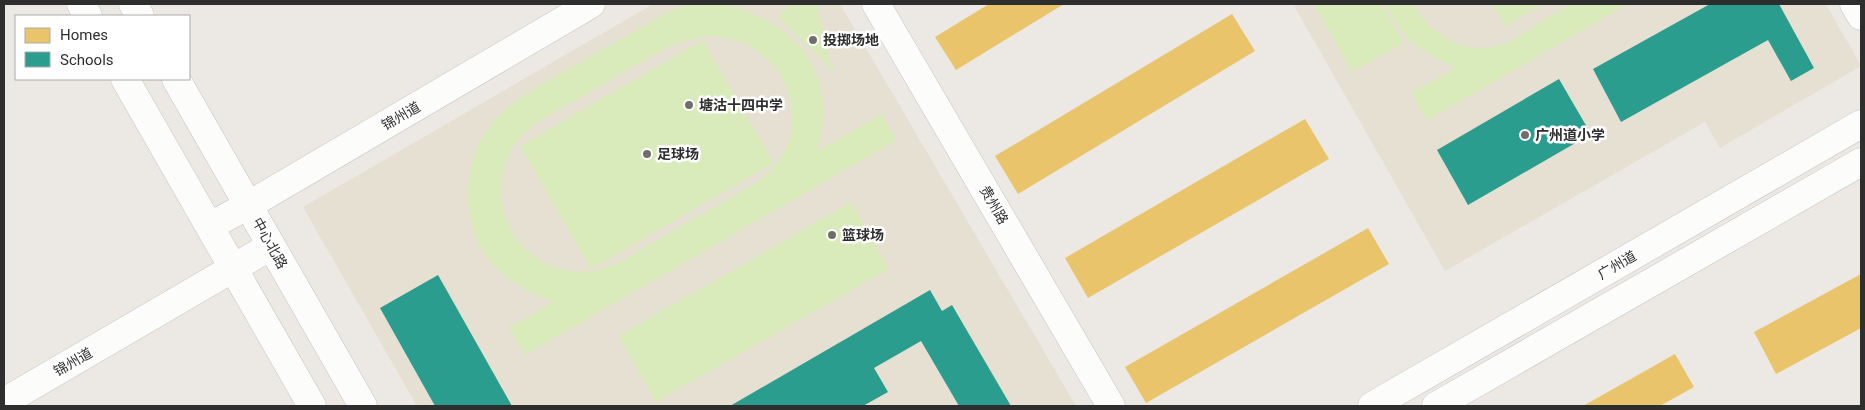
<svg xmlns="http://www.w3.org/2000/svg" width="1865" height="410" font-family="Roboto,'Noto Sans SC',sans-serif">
<rect width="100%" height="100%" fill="#ece8e4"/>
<!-- education -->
<path fill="#e6e0d3" d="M653 4H840L1076 406H417L303 207Z
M1293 4H1826L1861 66 1720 148 1705 122 1445 271Z"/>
<!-- pitch -->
<path fill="#d9eabb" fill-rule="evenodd" d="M722 4C773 14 820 49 823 105 824 121 821 135 818 151L881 114 897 140 525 355 509 328 553 302C514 287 480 265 471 221 467 205 467 189 470 173 481 111 525 95 573 66 605 48 637 30 669 11L687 5ZM707 36C787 36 824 131 759 181L616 264C607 267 599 271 590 271 524 278 482 210 510 152 516 140 526 132 536 123L666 48 680 42Z
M792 4H817L830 62 835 64 833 70 828 71 827 64 777 17Z
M1314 4H1382L1404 43 1352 72Z
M1386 4H1413C1421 19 1433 30 1448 39 1500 68 1530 21 1574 4 1585 0 1614 4 1628 4L1427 121 1411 93 1455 68C1419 50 1404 42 1386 4Z
M1492 4H1543L1505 26Z
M703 40 774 163 591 269 520 146Z
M851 202 889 269 656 402 618 336Z"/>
<!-- homes -->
<path fill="#e9c46a" d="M989 4H1064L956 70 935 37Z
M1232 14 1255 51 1018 194 995 156Z
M1305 119 1329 159 1088 298 1065 258Z
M1368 228 1389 264 1146 403 1125 367Z
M1861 274V328L1776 374 1754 332Z
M1675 354 1694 387 1660 406H1583Z"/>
<!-- schools -->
<path fill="#2a9d8f" d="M1710 4H1779L1814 68 1791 81 1768 40 1621 122 1593 69Z
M1559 79 1591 134 1468 205 1437 150Z
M438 275 512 406H435L380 308Z
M930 290 942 311 952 305 1011 406H959L921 341 874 368 888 392 863 406H730Z"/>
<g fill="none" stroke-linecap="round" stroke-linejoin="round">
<!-- secondary casing -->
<g stroke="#c5c4c5" stroke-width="29">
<path id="secondary" d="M81 4 88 16
M133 4 140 16
M876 4 1111 406
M1854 4 1861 16
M125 79 312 406
M176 79 363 406
M210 226 249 205 591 4
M4 402 271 246
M1372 406 1861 124
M1436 406 1861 162"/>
</g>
<!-- secondary -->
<use href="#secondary" stroke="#fcfcfb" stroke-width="28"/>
</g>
<!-- markers -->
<g fill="#706f6e" stroke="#fff" stroke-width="2">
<circle cx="813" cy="40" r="5"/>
<circle cx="689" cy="105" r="5"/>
<circle cx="1525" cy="135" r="5"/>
<circle cx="647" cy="154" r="5"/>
<circle cx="832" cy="235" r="5"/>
</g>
<g text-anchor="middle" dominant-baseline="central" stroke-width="5" stroke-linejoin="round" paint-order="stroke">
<!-- poi labels -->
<g font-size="14" font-weight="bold" fill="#2e2e2e" stroke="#fff" text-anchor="start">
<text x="823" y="40">投掷场地</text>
<text x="699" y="105">塘沽十四中学</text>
<text x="1535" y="135">广州道小学</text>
<text x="657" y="154">足球场</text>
<text x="842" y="235">篮球场</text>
</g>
<!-- street labels -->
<g font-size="14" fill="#2e2e2e" stroke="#fff">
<text transform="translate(401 116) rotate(-30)">锦州道</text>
<text transform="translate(994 205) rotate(60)">贵州路</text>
<text transform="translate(270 243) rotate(61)">中心北路</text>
<text transform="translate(1617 265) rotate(-30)">广州道</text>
<text transform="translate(73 362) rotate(-30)">锦州道</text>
</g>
</g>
<!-- border -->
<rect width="1865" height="410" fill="none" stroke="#2e2e2e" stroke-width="10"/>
<!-- legend -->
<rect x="15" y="15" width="175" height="65" fill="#ffffff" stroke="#ababab"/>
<rect x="25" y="28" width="25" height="15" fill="#e9c46a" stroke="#ababab"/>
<text x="60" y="40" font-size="15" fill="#2e2e2e">Homes</text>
<rect x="25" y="52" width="25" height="15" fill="#2a9d8f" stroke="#ababab"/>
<text x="60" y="65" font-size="15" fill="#2e2e2e">Schools</text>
</svg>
